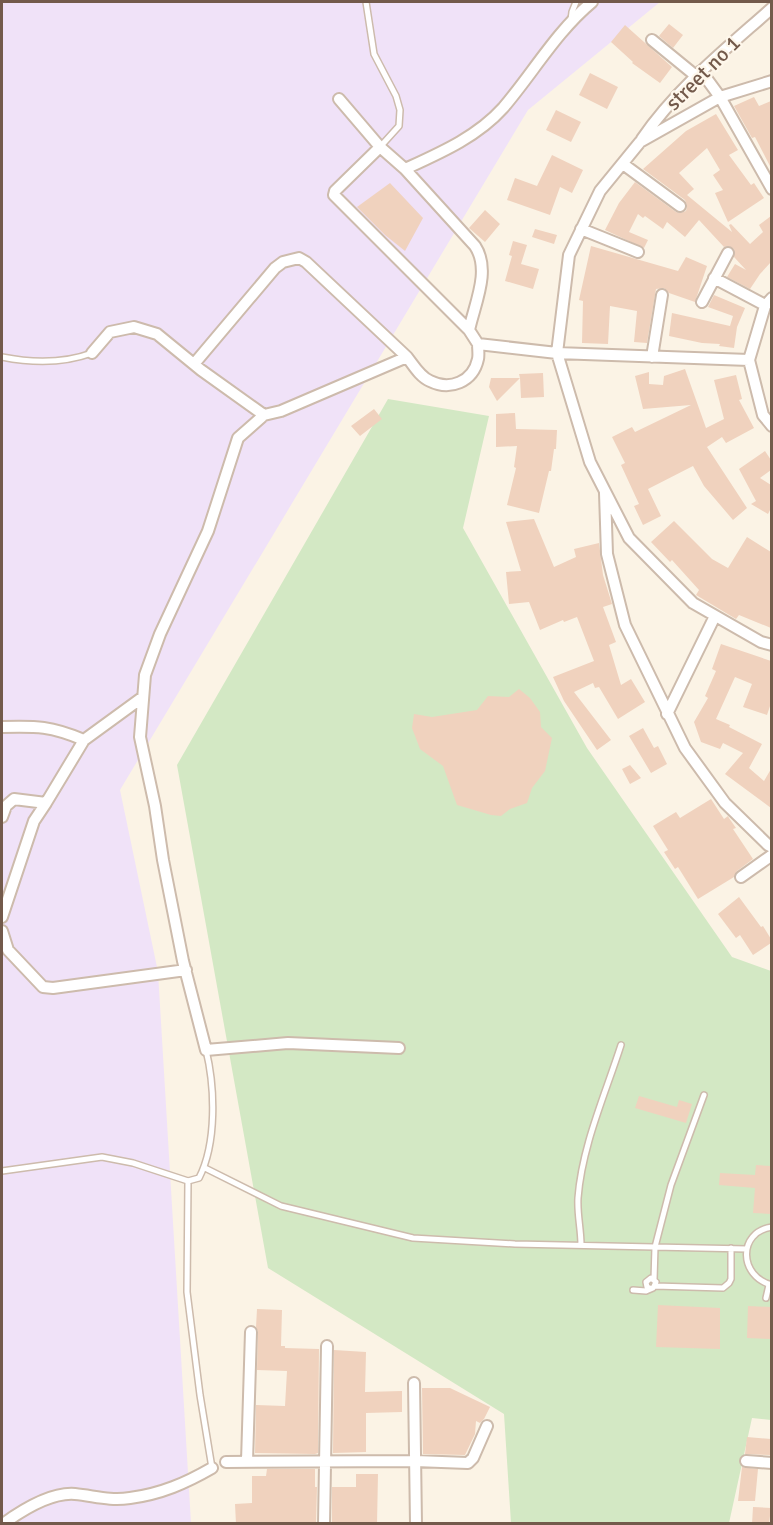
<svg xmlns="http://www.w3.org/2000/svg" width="773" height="1525" font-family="Signika,sans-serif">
<rect width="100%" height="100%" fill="#fbf3e5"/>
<!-- education -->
<path fill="#f0e2f8" d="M2 2H660L528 110 120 790 158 972 191 1523 2 1524Z"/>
<!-- green -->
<path fill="#d3e8c4" d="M388 399 489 416 463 528 587 748 732 957 771 971V1420L752 1418 729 1523H511L504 1414 268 1268 177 765Z"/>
<!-- building -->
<path fill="#f0d2be" d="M669 24 683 35 673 48 659 36Z
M625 25 672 67 660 83 632 63 633 62 611 42Z
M590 73 618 87 607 109 579 95Z
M754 97 759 106 771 101V168L755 137 752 138 734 106Z
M556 110 581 122 571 142 546 130Z
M716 114 738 150 729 155 751 185 754 183 764 198 728 222 715 193 723 190 713 175 720 170 707 148 679 173 694 189 687 195 732 232 729 225 731 224 750 244 763 232 759 225 771 216V262L760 274 750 289 727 277 735 264 746 270 734 257V249L728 246 724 247 699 220 685 237 667 222 663 229 645 216 643 218 638 214 629 232 648 240 644 248 605 230 619 203 635 182 676 212 680 213 686 211 687 206 685 200 643 169 686 131Z
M552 155 583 170 572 193 560 187 550 215 507 200 515 178 537 186Z
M390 183 423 218 405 251 385 235 357 207Z
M485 210 500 224 485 242 469 228Z
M535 229 557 235 554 244 532 237Z
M513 241 527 245 521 264 539 269 533 289 505 281 512 256 509 255Z
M591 246 678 271 686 257 707 266 695 302 669 293 664 288 656 289 647 343 634 342 637 311 610 306 608 344 582 343 583 301 579 300Z
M714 295 745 308 737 327 734 348 719 346 720 344 702 343 669 336 672 313 730 326 733 316 708 307Z
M685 369 706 428 724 419 714 380 736 375 742 399 739 400 754 428 726 443 722 437 707 447 747 508 733 520 704 486 693 466 648 489 661 516 643 525 634 506 639 504 621 465 625 463 612 437 632 427 635 432 691 405 643 409 635 376 649 372V384L663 385 664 376Z
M543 373 544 397 521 398 520 378 497 401 489 387 491 378H520L519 374Z
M374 409 382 419 360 436 351 426Z
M515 413 516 429 557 430 556 449H554L551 471H549L539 513 507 505 516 468 514 467 517 446 496 447V414Z
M765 451 771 460V470L760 478 771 485V508L768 514 751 504 756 501 739 469Z
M534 519 554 567 576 557 574 549 599 543 603 575 612 604 603 607 616 642 609 645 621 685 631 679 645 702 618 719 599 687 595 688 593 683 574 692 611 740 597 750 564 701 553 677 594 661 577 617 564 622 563 620 540 630 529 602 509 604 506 572 521 571 506 522Z
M674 521 712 559 728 568 747 537 771 552V628L739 615 736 619 696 595 699 590 672 560 670 562 651 542Z
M721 644 771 661V703L767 715 743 707 752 684 735 677 716 719 730 725 729 727 762 744 749 768 764 781 771 769V808L725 774 743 753 723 743 720 749 701 742 694 722 708 698 705 696 716 671 712 669Z
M519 689 530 698 540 712 541 727 552 738 545 771 532 788 527 803 510 809 501 816 491 815 457 805 443 766 420 749 412 728 414 714 432 717 477 710 488 696 509 697Z
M643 728 654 748 658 746 667 764 651 773 629 736Z
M630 765 641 778 630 784 622 769Z
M711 799 724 819 728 816 729 818 736 828 733 829 753 859 737 871 734 877 698 899 678 867 675 869 664 852 668 850 653 826 676 812 680 818Z
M739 897 761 927 763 926 771 939V943L753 955 740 935 736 938 718 914Z
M639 1096 677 1107 679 1100 692 1104 686 1123 635 1108Z
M756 1165 771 1166V1214L753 1213 755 1188 719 1185 720 1173 755 1175Z
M658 1305 720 1308V1349L656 1347Z
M748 1306 771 1307V1339L747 1338Z
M257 1309 282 1310 281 1346H285V1348L319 1349 318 1453 315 1454 255 1453 256 1405 285 1406 287 1371 257 1370 258 1332 256 1327Z
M334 1350 366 1352 365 1392 402 1391V1412L366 1413V1452L333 1453Z
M422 1388H450L490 1407 484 1419 480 1423 476 1421 475 1434 465 1455 423 1454Z
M747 1437 771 1439V1455L745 1454Z
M742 1467 758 1469 755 1501H738Z
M267 1469H315V1487H317L316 1524H236L235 1504 252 1503V1476H266Z
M356 1474H378L377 1524H332V1487H356Z
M753 1507 771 1508 769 1524H752Z"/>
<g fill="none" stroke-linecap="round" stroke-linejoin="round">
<!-- lane casing -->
<g stroke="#cdbbac" stroke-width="8">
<path id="lane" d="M366 2 374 54 396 96 400 110 399 126 380 147
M571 20 572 12 576 2
M2 357C32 363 62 364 92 353
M205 1168 281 1206 413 1238 515 1244 747 1249
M2 1171 102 1157 133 1163 188 1181 199 1178C217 1143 215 1087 206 1050
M188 1181 187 1292 200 1395 212 1468
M772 1227C737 1232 739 1277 772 1285
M581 1245C581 1229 577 1214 578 1198 582 1146 605 1095 621 1045
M654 1280 655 1247 671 1185 704 1095
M655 1286 723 1288 729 1283 731 1279V1248
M633 1290 646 1291 653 1288 656 1282 651 1278 646 1282 647 1287 650 1288
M766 1298 769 1285"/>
</g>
<!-- street casing -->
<g stroke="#cdbbac" stroke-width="14">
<path id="street" d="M652 40 696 76
M701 71 720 97 772 189
M772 81 720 97 640 142 600 191 569 255 557 353 590 462 629 538 693 603 761 642 772 645
M339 99 380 147 405 169C440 153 477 137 503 108 533 73 556 32 592 2
M642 139C677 88 726 49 772 8
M380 147 335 191 334 195 469 330 478 344
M623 164 680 206
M405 169 475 246C491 270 475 303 469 330
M581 229 638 252
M714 278 765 305
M772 298 765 306 749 360 763 415 772 426
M702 302 728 253
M92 353 110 332 134 327 157 334 201 370 264 415
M652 357 662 295
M194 364 275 268 283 262 299 258 306 262 407 357
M605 493 607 554 625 625 685 748 725 803 768 845 772 847
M667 714 715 616
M2 727C37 726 51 726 84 740L143 697
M46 803 84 740
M2 817 6 806 14 799 46 803 34 821 2 917
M741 877 772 855
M2 931 8 950 43 987 53 988 186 970
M399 1048 288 1043 206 1050 183 961 163 860 155 806 140 737 145 675 160 634 208 531 238 438 264 415 281 411 407 357C414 366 420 377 430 381 450 391 473 382 478 359 479 355 478 349 478 344L557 353 749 360
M414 1383 416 1524
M247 1461 251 1332
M746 1461 772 1463
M226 1462 415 1461 468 1463 473 1458 487 1426
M3 1524C21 1511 51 1492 75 1494 95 1496 109 1501 130 1498 161 1494 186 1483 212 1468
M324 1524 327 1346"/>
</g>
<!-- lane -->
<use href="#lane" stroke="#fff" stroke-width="5"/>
<!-- street -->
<use href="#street" stroke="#fff" stroke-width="10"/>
</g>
<g text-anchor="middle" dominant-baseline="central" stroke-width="4.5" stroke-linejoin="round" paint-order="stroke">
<!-- street labels -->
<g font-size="21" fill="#735a4b" stroke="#fef7eb">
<text transform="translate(703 73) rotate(-45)">street no 1</text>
</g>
</g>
<!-- border -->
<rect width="773" height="1525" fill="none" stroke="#735a4b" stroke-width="6"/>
</svg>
